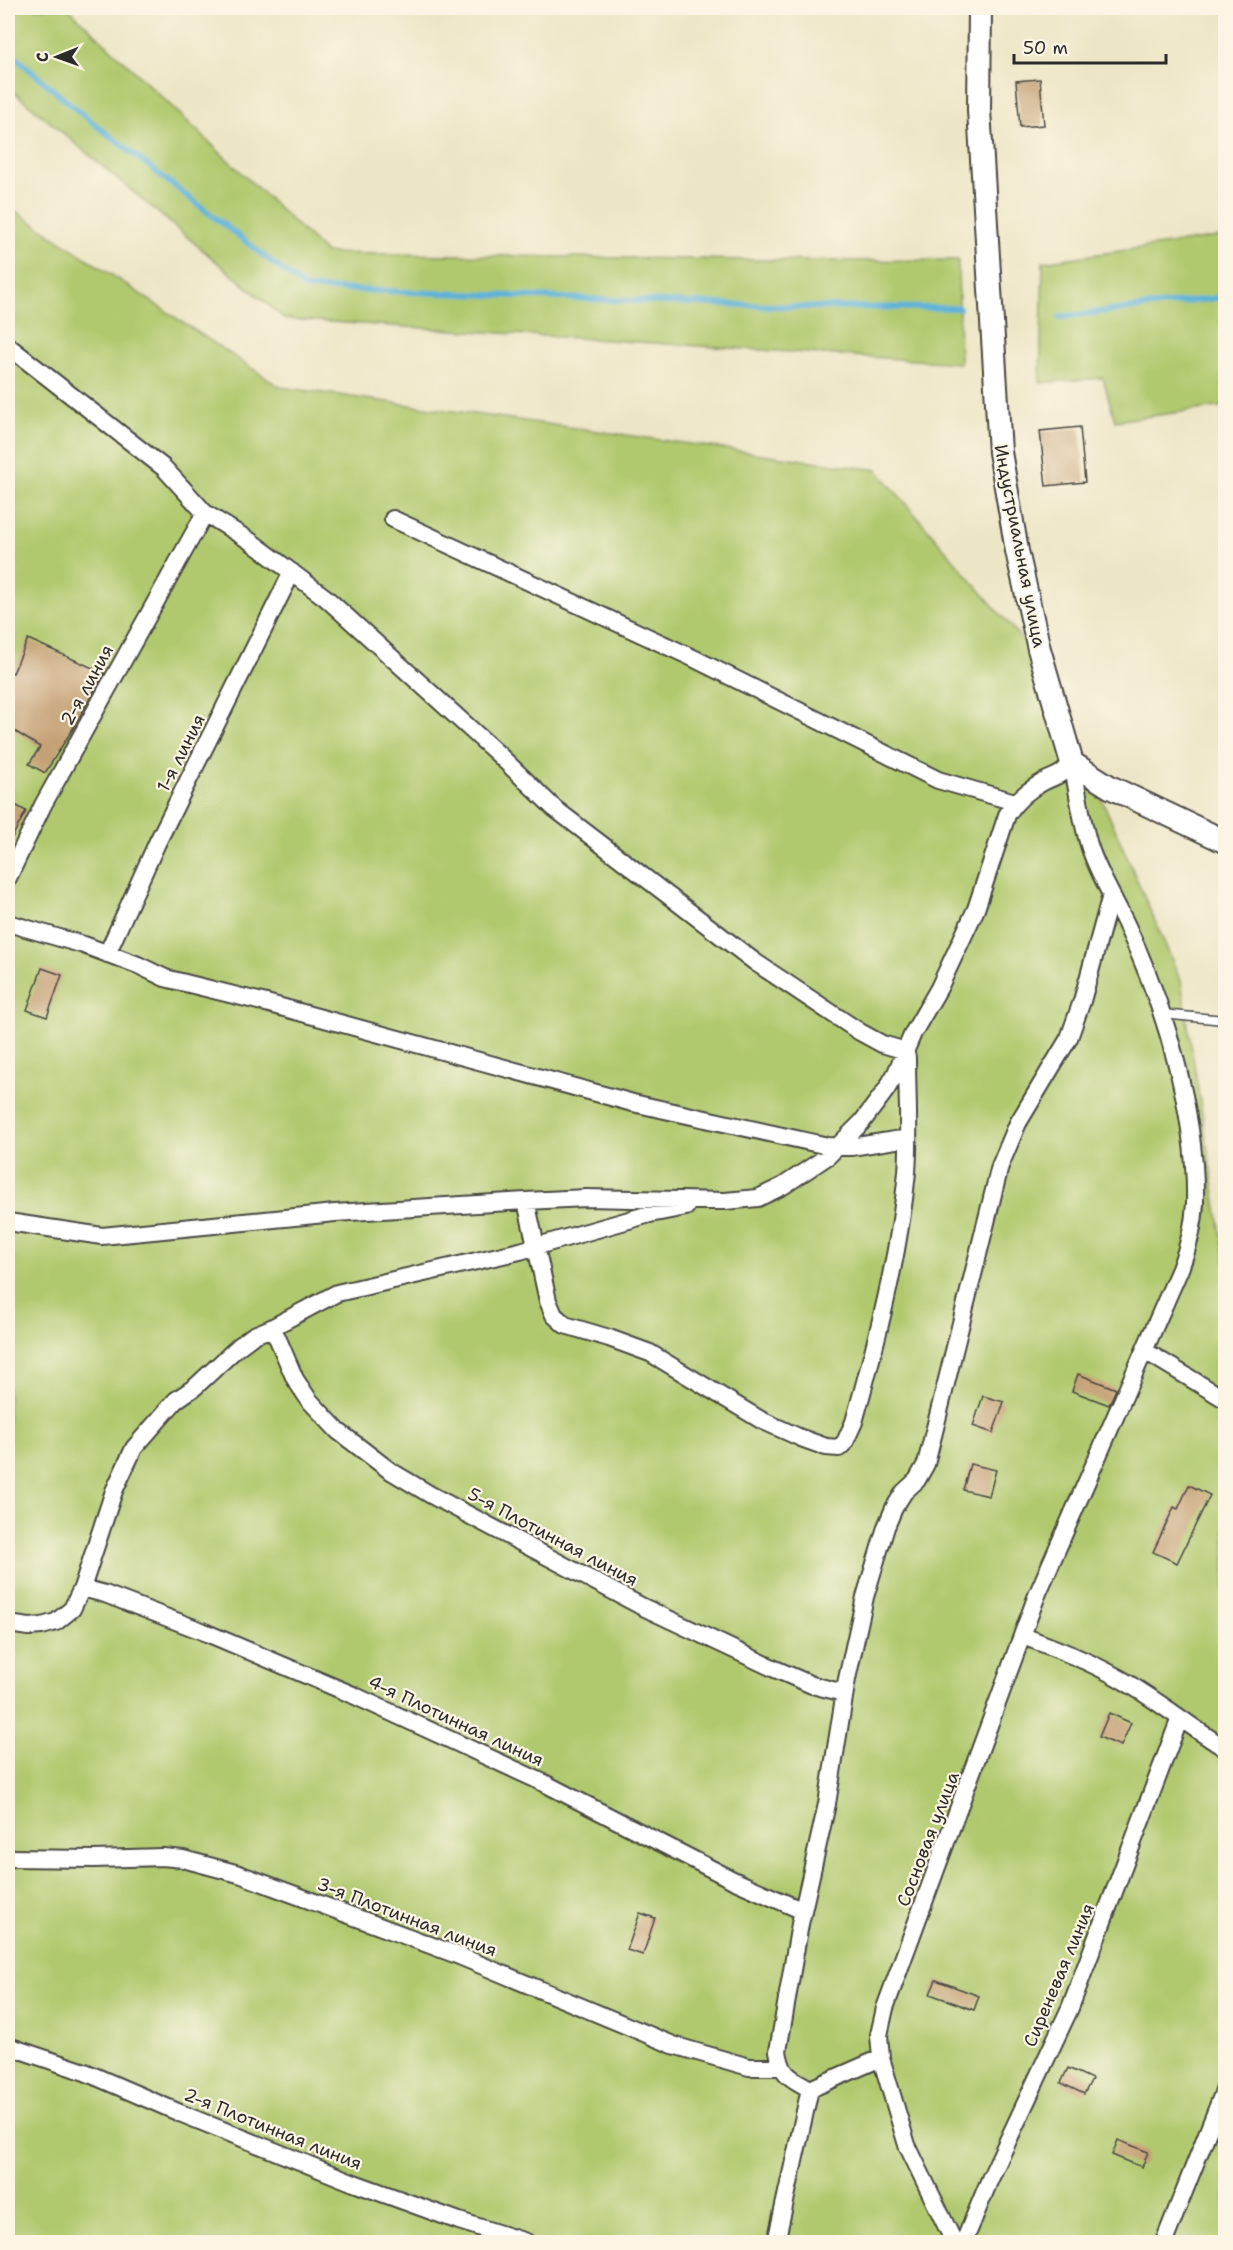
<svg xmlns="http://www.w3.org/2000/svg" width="1233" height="2250" font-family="'Shantell Sans',sans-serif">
<rect width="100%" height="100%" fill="#fcf5e5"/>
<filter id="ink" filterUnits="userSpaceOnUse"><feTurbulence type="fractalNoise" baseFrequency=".0167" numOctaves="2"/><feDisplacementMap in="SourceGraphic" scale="12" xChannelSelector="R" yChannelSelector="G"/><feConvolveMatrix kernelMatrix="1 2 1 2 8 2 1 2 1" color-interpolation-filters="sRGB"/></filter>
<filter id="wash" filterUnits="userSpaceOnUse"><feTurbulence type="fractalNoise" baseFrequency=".008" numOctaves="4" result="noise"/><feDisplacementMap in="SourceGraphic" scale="24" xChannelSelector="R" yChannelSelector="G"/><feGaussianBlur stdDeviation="1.35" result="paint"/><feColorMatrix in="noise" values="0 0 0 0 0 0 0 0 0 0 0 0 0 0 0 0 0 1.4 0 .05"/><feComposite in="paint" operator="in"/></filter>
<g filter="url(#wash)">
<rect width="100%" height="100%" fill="#ede6c6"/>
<!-- green -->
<path fill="#b1c96e" stroke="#6e7a4c" stroke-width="1.5" d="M8 8H68L326 253 819 261 958 260 960 363 285 319 8 87Z
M8 206 280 387 877 470 1043 664 1181 981 1225 1259V2242H8Z
M1225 236V406L1115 421 1103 378 1040 383 1043 262Z"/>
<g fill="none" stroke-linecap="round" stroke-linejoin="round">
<!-- stream -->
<path stroke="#5db2d9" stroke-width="6" d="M8 51 78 111 305 288 796 307 959 308
M1060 317 1226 297"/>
</g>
<g id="blocks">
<!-- building -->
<path fill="#c4a075" d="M1040 79 1044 125 1020 127 1016 81Z
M1080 427 1085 482 1046 486 1040 431Z
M28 639 104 673 72 730 45 773 29 764 40 747 8 727V671L13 673Z
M8 801 26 811 8 845Z
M42 968 62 975 47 1017 27 1010Z
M1078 1374 1116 1389 1109 1405 1072 1391Z
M983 1396 1004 1402 993 1433 973 1426Z
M970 1464 996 1470 989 1496 963 1490Z
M1189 1485 1210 1495 1177 1563 1153 1552 1174 1507 1178 1509Z
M1109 1713 1131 1723 1121 1746 1099 1737Z
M640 1913 655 1918 643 1955 627 1950Z
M936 1980 979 1996 974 2010 930 1994Z
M1068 2068 1092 2079 1084 2094 1061 2083Z
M1118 2140 1148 2152 1142 2167 1112 2155Z"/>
</g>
</g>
<g filter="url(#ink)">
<use href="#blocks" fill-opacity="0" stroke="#484742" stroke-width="1.5"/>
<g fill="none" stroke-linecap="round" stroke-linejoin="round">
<!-- lane casing -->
<g stroke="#484742" stroke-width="11">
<path id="lane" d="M1162 1014 1224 1020 1226 1022"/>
</g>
<!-- street casing -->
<g stroke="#484742" stroke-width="20">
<path id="street" d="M8 346 164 468 205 513 250 541 326 598 498 754 554 808 755 962 860 1032 882 1044 906 1051
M393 519 693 658 938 780 1015 802
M8 878 43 805 205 513
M8 923 84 945 138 965 165 978 266 1003 633 1103 828 1146 851 1147 908 1138
M107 954 157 843 292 572
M526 1201 548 1301 554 1315 565 1325 609 1338 650 1353 761 1420 801 1438 826 1447 839 1448 845 1442 854 1422C877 1340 899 1257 907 1172 910 1134 907 1095 907 1057
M8 1222 102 1236 335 1213 526 1201 586 1198 725 1201 758 1198 783 1186 828 1156 862 1122 886 1090 896 1073 913 1033 939 988 976 909 1007 815C1016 800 1028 790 1043 782 1059 774 1058 778 1072 763
M269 1329 337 1293 520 1251 650 1214 686 1207
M1145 1351 1226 1400
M82 1588 105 1594 202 1631 353 1695 544 1783 733 1880 803 1911
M8 1624 29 1627 42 1626 56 1622 72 1609 82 1588 114 1491 134 1448 176 1400 195 1387 238 1347 254 1335 269 1329 277 1337 295 1379 309 1400 338 1431 389 1470 431 1495 643 1607 775 1669 812 1685 844 1693
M1023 1636C1054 1648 1087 1660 1117 1677 1155 1698 1189 1726 1226 1749
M8 1858 94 1859 163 1857 183 1859 239 1874 457 1955 673 2045 749 2067H781
M8 2046 85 2072 180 2113 354 2183 459 2221 526 2242
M810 2089C789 2077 782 2076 778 2051L800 1924 827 1804 847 1679 865 1597 886 1527 894 1508 904 1492 917 1480 926 1464 1000 1166 1018 1123 1069 1038 1082 1001 1111 895
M810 2089 881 2058
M776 2242 810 2089
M954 2242 907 2145 881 2058 879 2035 885 2008 1037 1595 1180 1269C1188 1248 1194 1226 1195 1203 1197 1114 1165 1007 1127 926 1115 900 1099 875 1090 848 1081 821 1078 791 1072 763
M964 2242 990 2179 1070 2008 1180 1718
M1164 2242 1226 2086"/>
</g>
<!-- secondary casing -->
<g stroke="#484742" stroke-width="26">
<path id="secondary" d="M980 8 979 110 1000 452 1017 551 1039 649 1072 763 1110 787 1226 842"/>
</g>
<!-- lane -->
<use href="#lane" stroke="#fff" stroke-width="8"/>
<!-- street -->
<use href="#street" stroke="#fff" stroke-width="16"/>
<!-- secondary -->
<use href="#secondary" stroke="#fff" stroke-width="22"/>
</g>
</g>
<g text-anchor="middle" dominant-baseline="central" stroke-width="4.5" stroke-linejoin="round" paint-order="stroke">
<!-- street labels -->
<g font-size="18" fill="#2b2b2b" stroke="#fcf5e5">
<text transform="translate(1020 546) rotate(79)">Индустриальная улица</text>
<text transform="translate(87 685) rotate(-61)">2-я линия</text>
<text transform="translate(181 753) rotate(-63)">1-я линия</text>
<text transform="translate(553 1537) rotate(28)">5-я Плотинная линия</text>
<text transform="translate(456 1721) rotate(25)">4-я Плотинная линия</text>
<text transform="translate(928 1839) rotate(-69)">Сосновая улица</text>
<text transform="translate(407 1917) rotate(21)">3-я Плотинная линия</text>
<text transform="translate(1059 1975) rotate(-67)">Сиреневая линия</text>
<text transform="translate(273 2129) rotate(22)">2-я Плотинная линия</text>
</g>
</g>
<!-- margin -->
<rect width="1233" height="2250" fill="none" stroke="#fcf5e5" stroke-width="30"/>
<!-- north arrow -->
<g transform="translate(57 57) rotate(269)" stroke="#fcf5e5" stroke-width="4.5" paint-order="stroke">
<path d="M0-4.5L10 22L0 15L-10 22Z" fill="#2b2b2b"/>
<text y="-9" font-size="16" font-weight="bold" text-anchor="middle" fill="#2b2b2b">С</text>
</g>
<!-- scale -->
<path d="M1014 54v9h152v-9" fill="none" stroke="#2b2b2b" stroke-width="3"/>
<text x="1023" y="54" font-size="18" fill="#2b2b2b" stroke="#fcf5e5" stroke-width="4.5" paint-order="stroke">50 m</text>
</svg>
